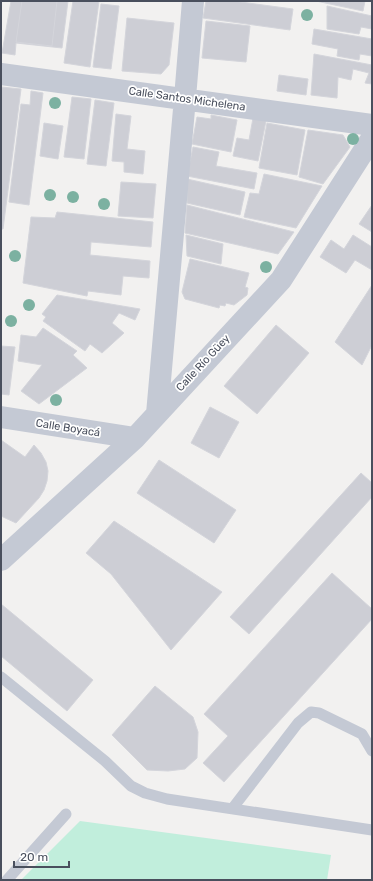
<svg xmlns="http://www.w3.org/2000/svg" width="373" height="881" font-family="Rubik,sans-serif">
<rect width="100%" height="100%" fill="#f2f1f0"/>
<!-- green -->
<path fill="#c1eedc" d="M80 821 331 855 327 880H21Z"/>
<!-- building -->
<path fill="#cdced5" stroke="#d4d5db" d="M11 1H68L62 48 16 43 15 55 2 53Z
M22 1H57L52 46 16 42Z
M73 1H99L90 67 64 63Z
M206 1H233L293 9 290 30 203 18Z
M316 1H365L363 11Z
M101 4 119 6 111 69 93 67Z
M327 6 372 16V29L361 27 359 34 327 29Z
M127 18 174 23 169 65 161 74 122 71Z
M206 21 250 26 246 62 202 58Z
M314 29 372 39V56L360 54 359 60 337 56 338 49 312 44Z
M314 54 372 65V84L365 83 369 73 353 69 351 80 338 77 337 98 311 95Z
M279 75 308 79 306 95 277 91Z
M1 87 21 89 3 229H1Z
M31 91 43 93 29 205 9 202 21 104 30 105Z
M72 97 91 99 84 159 64 157Z
M95 100 114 103 106 166 87 164Z
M116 114 131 116 127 149 145 151 143 174 124 172V162L112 161Z
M211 115 237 120 231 152 192 144 197 117 211 119Z
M253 118 266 121 258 161 233 156 237 138 249 140Z
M44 123 63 126 58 159 40 156Z
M267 123 305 130 297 175 259 168Z
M308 130 343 135 350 147 323 184 299 177Z
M193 147 219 152 216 166 257 173 254 189 187 176Z
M264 174 322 186 296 228 244 217 250 193 259 194Z
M187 179 245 192 240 215 187 203Z
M121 182 156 184 153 218 118 216Z
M187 205 294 232 278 254 185 233Z
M372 205V232L359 224Z
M57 212 153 222 151 247 91 242 90 255 150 261 149 278 123 276 121 295 88 291 87 296 23 283 31 217 55 218Z
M186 235 223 244 221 264 187 256Z
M353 235 372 247V270L355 260 346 273 320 257 331 240 344 249Z
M190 259 249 273 245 287 248 288 247 295 234 305 226 303 225 306 220 305 219 308 185 299 182 292Z
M372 285V345L362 365 335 342Z
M57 295 140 309 135 320 119 313 112 323 124 333 102 353 90 344 85 351 43 321 46 317 42 314Z
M276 325 309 353 257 414 224 386Z
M43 328 77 351 73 355 87 368 39 404 21 391 42 365 18 361 21 335 36 337Z
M1 346 15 347 9 395 1 394Z
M210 407 239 422 219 458 191 443Z
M1 440 25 457 34 445 41 453 46 462 48 471 47 481 44 490 39 498 16 523 1 516Z
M159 460 236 510 214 543 137 493Z
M361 473 372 483V497L249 634 230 617Z
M114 521 222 592 171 650 111 574 86 553Z
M332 573 372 609V619L224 782 203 763 228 736 204 714Z
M1 604 93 680 67 711 1 656Z
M155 686 193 717 198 732 197 758 185 769 168 771 147 770 112 735Z"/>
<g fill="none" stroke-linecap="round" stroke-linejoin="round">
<!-- lane -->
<path stroke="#c4c9d4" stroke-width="11" d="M1 677 105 761 131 786 145 793 167 799 372 830
M232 809 298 723 311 712 319 713 362 734 372 751
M7 880 66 814"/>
<!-- street -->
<path stroke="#c4c9d4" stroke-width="22" d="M1 74 372 125
M157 414 185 98 193 1
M1 417 135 438
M1 560 135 438 281 280 372 138"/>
</g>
<!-- trees -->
<g fill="#7cb1a1">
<circle cx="307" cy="15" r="6"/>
<circle cx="55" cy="103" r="6"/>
<circle cx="353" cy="139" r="6"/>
<circle cx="50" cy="195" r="6"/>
<circle cx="73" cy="197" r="6"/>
<circle cx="104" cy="204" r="6"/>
<circle cx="15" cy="256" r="6"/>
<circle cx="266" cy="267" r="6"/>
<circle cx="29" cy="305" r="6"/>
<circle cx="11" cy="321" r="6"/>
<circle cx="56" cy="400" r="6"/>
</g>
<g text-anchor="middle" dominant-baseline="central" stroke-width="3.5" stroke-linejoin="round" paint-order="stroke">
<!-- street labels -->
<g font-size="11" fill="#494f5d" stroke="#fff">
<text transform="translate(187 99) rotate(8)">Calle Santos Michelena</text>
<text transform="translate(203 363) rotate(-47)">Calle Río Güey</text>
<text transform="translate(68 428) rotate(9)">Calle Boyacá</text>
</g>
</g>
<!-- border -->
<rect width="373" height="881" fill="none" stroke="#494f5d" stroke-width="4"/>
<!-- scale -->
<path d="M14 861v6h55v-6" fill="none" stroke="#494f5d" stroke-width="2"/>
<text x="20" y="861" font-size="12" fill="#494f5d" stroke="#ffffff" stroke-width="3" paint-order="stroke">20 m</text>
</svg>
